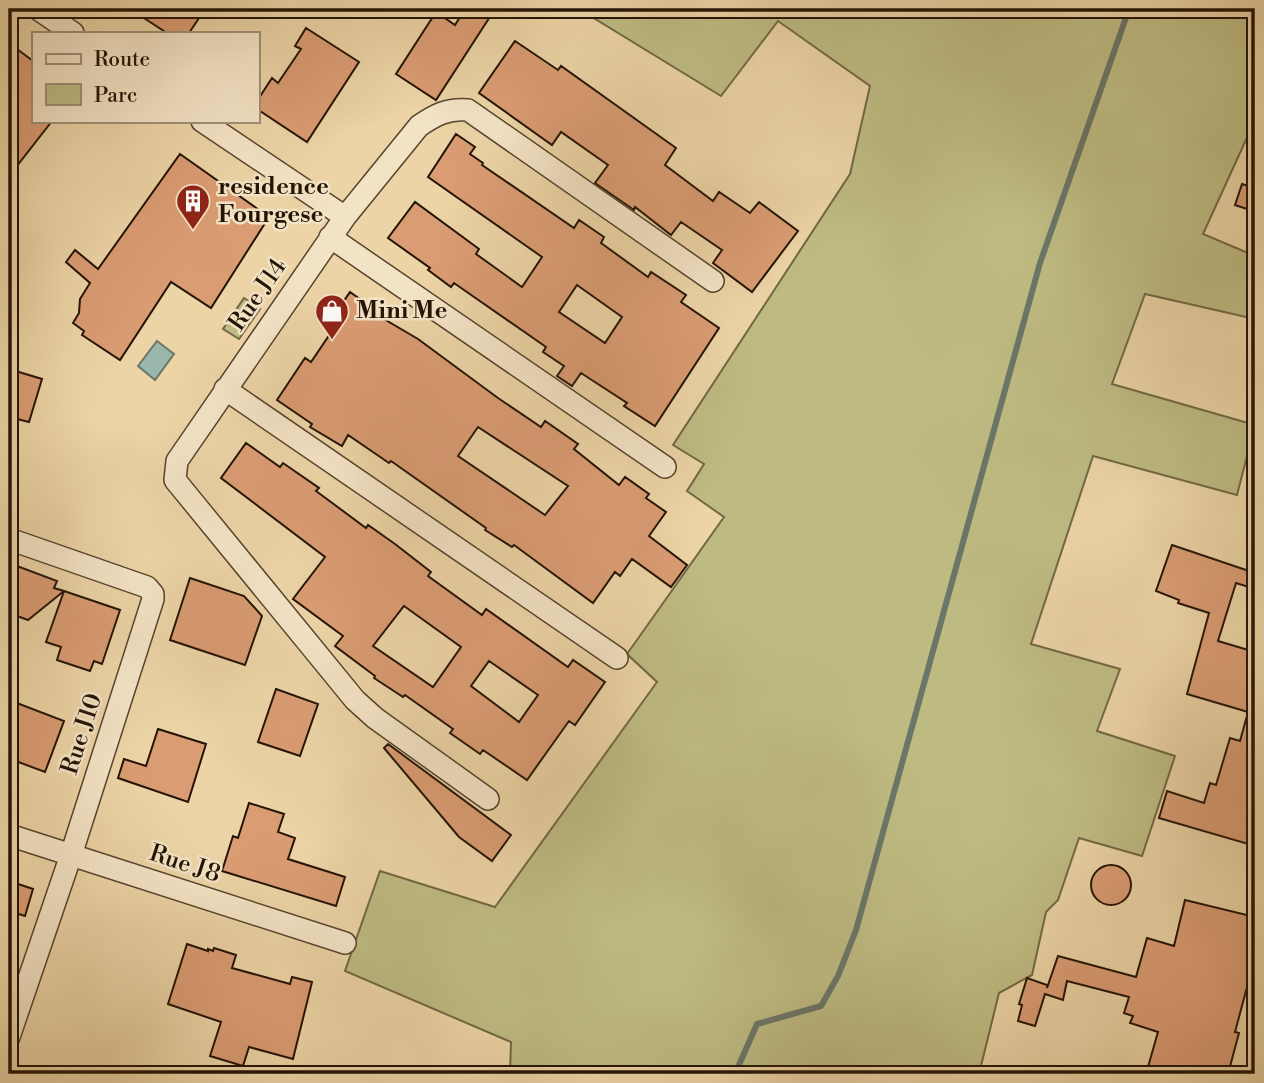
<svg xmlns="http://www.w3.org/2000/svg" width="1264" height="1083" font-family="'Libre Bodoni',serif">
<rect width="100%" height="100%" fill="#ecd4a6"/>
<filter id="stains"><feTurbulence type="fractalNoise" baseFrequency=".00286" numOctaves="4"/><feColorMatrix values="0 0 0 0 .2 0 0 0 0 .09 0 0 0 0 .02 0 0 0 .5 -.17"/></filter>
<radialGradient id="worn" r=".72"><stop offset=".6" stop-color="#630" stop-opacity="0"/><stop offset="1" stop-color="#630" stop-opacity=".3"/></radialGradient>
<!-- green -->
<path fill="#bebb82" stroke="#716844" stroke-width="2" d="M579 9H1236L1255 26V120L1203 234 1255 256V319L1145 294 1112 384 1255 425 1237 495 1093 456 1031 644 1120 669 1097 731 1175 756 1142 856 1079 838 1058 900 1046 912 1032 975 999 993 979 1074H510L511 1042 345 971 380 871 495 907 657 682 627 654 724 517 687 491 704 464 673 445 850 174 870 86 778 21 721 96Z
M244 298 260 309 239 339 223 329Z"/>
<!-- water -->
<path fill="#99b8ab" stroke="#6a7669" stroke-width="2" d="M157 341 174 354 155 380 138 366Z"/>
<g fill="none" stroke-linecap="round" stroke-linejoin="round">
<!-- stream -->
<path stroke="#6a7669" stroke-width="6" d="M735 1074 757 1024 821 1006 838 976 856 930 1040 263 1129 9"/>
</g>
<!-- building -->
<path fill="#da9c73" stroke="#241406" stroke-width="2" fill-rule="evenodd" d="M130 9H205L189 33H167Z
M465 9H495L436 100 396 74 436 12 455 25Z
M306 28 359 62 307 142 257 109V101L272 78 278 83 301 49 295 46Z
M515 41 558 70 561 66 676 148 665 165 713 201 719 192 750 213 759 202 798 231 752 292 713 263 722 250 681 222 671 235 635 207 634 210 595 183 608 165 561 132 552 145 479 93Z
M9 43 33 61V121H52L9 176Z
M456 134 475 147 470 154 483 163 482 165 574 228 579 220 604 237 601 243 648 277 651 272 686 295 681 302 719 328 655 426 624 406 627 403 581 373 572 386 557 376 564 366 543 352 546 347 454 283 451 287 428 270 430 268 388 238 415 202 479 249 476 254 522 287 542 257 428 177ZM577 285 622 317 605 343 559 312Z
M180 154 269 217 211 308 171 282 120 360 82 335 84 331 73 323 79 313 80 299 90 283 66 262 75 250 98 269Z
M1242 184 1255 188 1250 210 1235 205Z
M350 292 374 309 372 312 418 339 498 398 541 427 545 421 578 444 574 449 619 485 625 477 649 494 646 498 666 512 649 536 687 565 671 587 632 559 620 576 615 572 593 603 514 545 512 547 485 530 486 528 391 461 389 463 348 435 342 446 310 427 312 424 277 400 305 358 311 362 332 331 326 327ZM478 427 568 486 545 515 458 456Z
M9 369 42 379 29 422 9 417Z
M246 443 280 467 283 463 319 488 316 491 366 528 368 525 395 544 431 572 428 576 482 615 486 609 568 667 573 660 605 682 575 725 569 721 527 780 483 750 480 754 450 733 453 729 405 695 403 697 374 678 375 676 335 646 343 636 293 599 325 557 221 478ZM404 606 461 647 433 687 373 646ZM489 661 538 695 519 722 471 686Z
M1172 545 1255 573V589L1236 583 1218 641 1255 652V846L1159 818 1167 791 1204 803 1210 783 1216 785 1230 738 1240 741 1248 712 1187 694 1209 613 1178 603 1179 600 1156 591Z
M9 563 57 581 54 588 64 591 28 620 9 613Z
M190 578 244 596 262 616 245 665 170 640Z
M64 591 120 610 102 664 94 661 90 671 57 660 61 647 46 642Z
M276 689 318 704 300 756 258 742Z
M9 700 64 721 45 772 13 760 18 746 9 742Z
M158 729 206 744 188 802 118 778 124 759 146 766Z
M388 744 511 835 492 861 459 837 384 748Z
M249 803 284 814 278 832 295 838 288 859 345 877 336 906 222 871 233 836 238 838Z
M1091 885a20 20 0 1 1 40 0a20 20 0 1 1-40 0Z
M9 881 33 889 25 916 9 911Z
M1185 900 1255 917V978L1250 976 1235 1032 1239 1033 1228 1074H1146L1158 1032 1130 1023 1133 1016 1124 1013 1129 997 1067 981 1063 1000 1045 994 1035 1026 1018 1021 1022 1005 1019 1004 1027 978 1047 985V988L1058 956 1136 977 1147 938 1174 946Z
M187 944 208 951V949L213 951 214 948 236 955 232 968 290 984 292 977 312 982 293 1059 249 1047 243 1066 210 1056 221 1022 168 1004Z"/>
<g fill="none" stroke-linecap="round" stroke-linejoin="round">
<!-- minor casing -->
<g stroke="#56442e" stroke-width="24">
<path id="minor" d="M38 9 73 33
M202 121 345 217 177 461 175 480 355 700 375 718 488 799
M345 217 419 126C435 115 448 108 468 110L713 281
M330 237 665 467
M225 389 617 658
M9 539 147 587 153 594V599L71 855 9 1037
M9 835 345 943"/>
</g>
<!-- minor -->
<use href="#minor" stroke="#f3e3c5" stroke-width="21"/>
</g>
<!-- icons -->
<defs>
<g id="building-pin" transform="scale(1.75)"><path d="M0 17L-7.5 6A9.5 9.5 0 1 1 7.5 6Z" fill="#8f2418" stroke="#f3e3c5"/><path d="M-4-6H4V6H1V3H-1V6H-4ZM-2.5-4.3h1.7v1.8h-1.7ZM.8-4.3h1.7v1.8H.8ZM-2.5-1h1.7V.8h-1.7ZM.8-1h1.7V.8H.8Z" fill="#fff"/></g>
<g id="shop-pin" transform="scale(1.75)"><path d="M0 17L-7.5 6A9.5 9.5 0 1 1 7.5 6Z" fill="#8f2418" stroke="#f3e3c5"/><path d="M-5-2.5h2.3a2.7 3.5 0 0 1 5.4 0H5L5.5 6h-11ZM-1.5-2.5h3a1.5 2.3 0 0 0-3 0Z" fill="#fff"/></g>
</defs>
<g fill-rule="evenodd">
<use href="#building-pin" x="193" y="201"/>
<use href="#shop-pin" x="332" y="311"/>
</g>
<g text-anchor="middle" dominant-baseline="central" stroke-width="5" stroke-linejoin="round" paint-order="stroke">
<!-- poi labels -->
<g font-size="24" font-weight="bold" fill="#241406" stroke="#f3e3c5" text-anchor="start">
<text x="218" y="187">residence<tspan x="218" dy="28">Fourgese</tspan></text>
<text x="356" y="311">Mini Me</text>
</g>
<!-- street labels -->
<g font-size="24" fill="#241406" stroke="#f3e3c5">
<text transform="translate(258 295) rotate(-55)">Rue J14</text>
<text transform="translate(82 734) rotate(-72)">Rue J10</text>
<text transform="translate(185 864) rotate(18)">Rue J8</text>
</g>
</g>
<!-- margin -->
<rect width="1264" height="1083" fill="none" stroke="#ecd4a6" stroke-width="35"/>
<rect x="10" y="10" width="1243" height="1062" fill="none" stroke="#241406" stroke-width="3.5"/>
<rect x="18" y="18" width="1229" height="1048" fill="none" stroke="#241406" stroke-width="2"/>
<!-- legend -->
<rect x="32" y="32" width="228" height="91" fill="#f3e3c5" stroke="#a09079" stroke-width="2"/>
<rect x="46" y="54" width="35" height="10" fill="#f3e3c5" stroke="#a09079" stroke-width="2"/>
<text x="94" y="66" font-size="21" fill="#241406">Route</text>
<rect x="46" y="84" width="35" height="21" fill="#bebb82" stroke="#a09079" stroke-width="2"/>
<text x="94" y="102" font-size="21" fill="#241406">Parc</text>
<rect width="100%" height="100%" filter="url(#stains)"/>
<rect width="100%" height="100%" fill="url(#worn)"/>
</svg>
